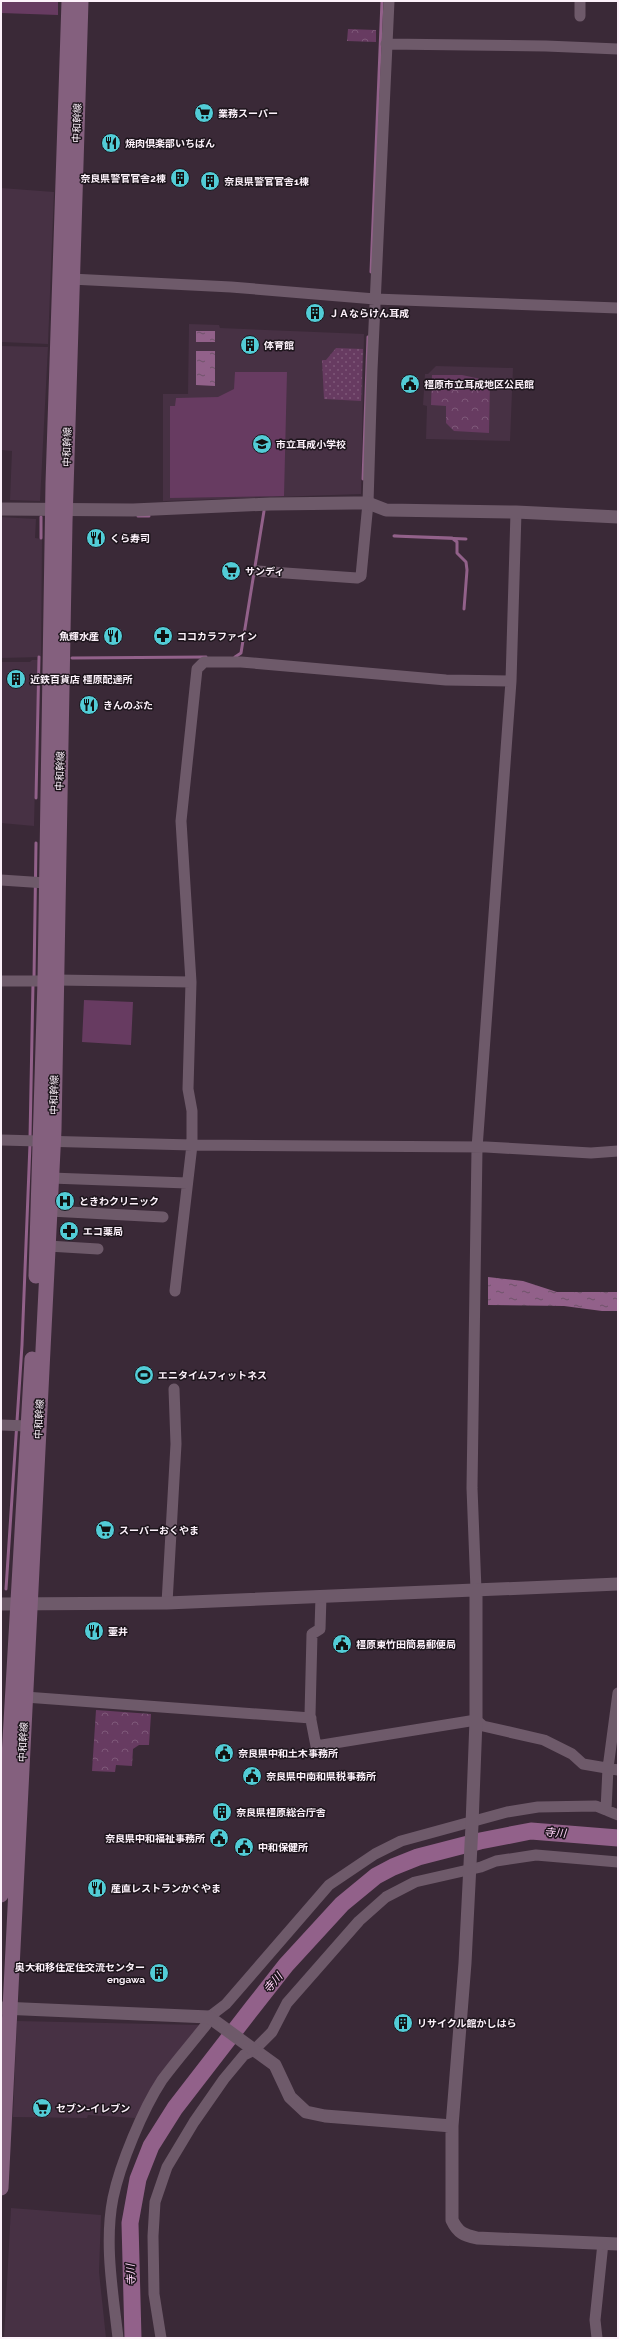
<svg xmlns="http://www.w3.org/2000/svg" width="619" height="2339" font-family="Raleway,'Noto Sans JP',sans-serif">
<defs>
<pattern id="park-crowns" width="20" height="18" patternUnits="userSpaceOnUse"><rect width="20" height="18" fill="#673b61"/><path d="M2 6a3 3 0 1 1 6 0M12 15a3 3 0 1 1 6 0" fill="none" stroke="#7e5879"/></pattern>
<pattern id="garden-dots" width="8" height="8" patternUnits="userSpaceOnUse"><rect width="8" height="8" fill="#673b61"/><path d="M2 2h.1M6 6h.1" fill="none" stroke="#7e5879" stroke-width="1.8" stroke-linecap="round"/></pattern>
<pattern id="water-ripples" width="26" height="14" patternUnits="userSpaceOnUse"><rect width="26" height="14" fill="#92618a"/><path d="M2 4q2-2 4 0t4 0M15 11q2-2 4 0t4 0" fill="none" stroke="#6f546a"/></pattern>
</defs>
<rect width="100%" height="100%" fill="#3a2937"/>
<!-- built -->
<path fill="#473144" d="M1 188 54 192 48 344 1 342Z
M189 324 219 325 220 328 364 334 361 494 163 501V394H188Z
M1 346 48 347 40 501 10 500 12 451 1 450Z
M436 366 513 368 510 441 426 439 427 406 423 405 425 374H428Z
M1 517 36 519 35 538 42 539 41 657 1 658Z
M32 660H38L34 826 1 823V662H30Z
M17 2021 199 2025 135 2118 88 2115 87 2118 13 2117Z
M11 2208 101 2215 99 2272 106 2338H4Z"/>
<!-- park -->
<path fill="url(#park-crowns)" d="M348 29 376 30V42L347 41Z
M432 375H462L490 381 489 433 454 431 446 423V406L431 405Z
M96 1710 151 1714 149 1745H139L133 1749 132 1766 116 1765 115 1772 92 1771Z"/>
<!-- garden -->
<path fill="url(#garden-dots)" d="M336 348 363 349 361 401 324 399 322 360H326Z"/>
<!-- pitch -->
<path fill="#673b61" d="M1 1H58V15L1 13Z
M235 372H287L284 496 170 498V406H175L176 398 218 397 234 389Z
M84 1000 133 1002 131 1045 82 1042Z"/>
<!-- water -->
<path fill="url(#water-ripples)" d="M196 331H215V342H196Z
M196 351H215V386L196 385Z
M488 1277 523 1281 557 1292H618V1311H602L564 1306 488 1305Z"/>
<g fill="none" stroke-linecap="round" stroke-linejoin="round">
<!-- stream -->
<path stroke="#92618a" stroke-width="3" d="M371 272 382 1
M363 479 368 337
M138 516H149
M41 538V517
M464 609 467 570 466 562 457 553V542L452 538 394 536 466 539
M235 657 241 653 264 511
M72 658 206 657
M36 798 39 657
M34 978 36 843
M30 1138 33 984
M6 1589 22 1345 30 1144"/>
<!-- river -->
<path stroke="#92618a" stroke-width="17" d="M133 2338 130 2223 138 2179 151 2146 175 2108 253 2007 286 1965 342 1904 376 1876 393 1867 418 1857 480 1841 531 1831 618 1838"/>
<!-- minor -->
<path stroke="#6e5a6a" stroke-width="11" d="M580 1V16
M386 44 546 46 618 49
M71 279 231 287 375 299 618 308
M257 571 357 578 361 576 368 503 372 370 389 1
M1 880 46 883
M56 980 191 982
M1 981H45
M1 1140 192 1145 486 1147 591 1153 618 1151
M51 1178 187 1183
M50 1211 163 1217
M48 1246 98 1249
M175 1291 192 1145V1111L188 1089 191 982 181 821 197 669 204 662H241L446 680 511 681
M1 1425 28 1426
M476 1590 472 1488 477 1148 511 681 516 512
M321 1596 320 1629 312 1634 310 1715 316 1746 476 1720 483 1726 544 1740 572 1754 583 1764 618 1770
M167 1603 176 1444 174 1389
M25 1697 311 1718
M606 1810 608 1768 618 1693
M118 2338C113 2293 104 2243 113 2198 120 2164 143 2109 162 2080 176 2061 191 2044 206 2025L209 2017 226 2004 329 1885 375 1854 401 1841 507 1812 538 1807 596 1806 618 1815
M161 2338 154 2294 153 2236 155 2202 167 2167 194 2122 224 2079 244 2055 254 2050 272 2032 287 2003 359 1921 386 1897 415 1882 481 1867 496 1861 536 1855 618 1862
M597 2338 595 2320 603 2243"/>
<!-- tertiary -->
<path stroke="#6e5a6a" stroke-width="13" d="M1 509 133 510 270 504 354 503H368L386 510 516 512 618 517
M476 1590V1720L472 1825 465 1963 452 2126V2220C458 2233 464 2235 477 2238L618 2244
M1 1604 167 1603 618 1584
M1 2008 209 2017 275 2065 290 2097 306 2112 325 2116 452 2126"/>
<!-- secondary -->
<path stroke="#84607e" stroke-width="15" d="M36 1276 45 981 53 483 69 1
M1 1895 32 1359
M1 2188 54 1130 65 522 81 1"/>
</g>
<!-- icons -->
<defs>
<g id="supermarket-disc" transform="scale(1)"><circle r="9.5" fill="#52ccd6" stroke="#1c141b"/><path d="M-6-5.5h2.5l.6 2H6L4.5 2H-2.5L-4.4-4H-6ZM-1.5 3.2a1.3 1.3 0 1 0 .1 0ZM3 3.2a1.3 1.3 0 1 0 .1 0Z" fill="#111"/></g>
<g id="restaurant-disc" transform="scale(1)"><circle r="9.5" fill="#52ccd6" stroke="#1c141b"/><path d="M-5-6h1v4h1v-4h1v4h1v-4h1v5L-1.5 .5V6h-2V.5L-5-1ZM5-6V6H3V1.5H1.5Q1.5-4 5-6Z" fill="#111"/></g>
<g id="building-disc" transform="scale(1)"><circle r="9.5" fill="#52ccd6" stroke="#1c141b"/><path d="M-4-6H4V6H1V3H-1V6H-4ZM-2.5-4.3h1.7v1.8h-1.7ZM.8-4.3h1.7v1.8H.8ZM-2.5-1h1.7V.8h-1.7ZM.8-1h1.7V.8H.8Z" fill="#111"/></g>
<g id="civic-disc" transform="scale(1)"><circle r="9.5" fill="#52ccd6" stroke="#1c141b"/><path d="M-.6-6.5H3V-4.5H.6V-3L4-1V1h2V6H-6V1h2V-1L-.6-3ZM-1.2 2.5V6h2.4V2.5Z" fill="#111"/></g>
<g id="school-disc" transform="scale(1)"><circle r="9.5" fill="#52ccd6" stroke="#1c141b"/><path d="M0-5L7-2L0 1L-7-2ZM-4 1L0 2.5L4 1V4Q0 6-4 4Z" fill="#111"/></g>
<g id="pharmacy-disc" transform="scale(1)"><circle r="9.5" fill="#52ccd6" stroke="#1c141b"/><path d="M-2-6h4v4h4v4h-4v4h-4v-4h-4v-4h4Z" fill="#111"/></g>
<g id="hospital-disc" transform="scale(1)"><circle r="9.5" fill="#52ccd6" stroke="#1c141b"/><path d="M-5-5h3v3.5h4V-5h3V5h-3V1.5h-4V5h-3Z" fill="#111"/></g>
<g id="stadium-disc" transform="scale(1)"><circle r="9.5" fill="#52ccd6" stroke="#1c141b"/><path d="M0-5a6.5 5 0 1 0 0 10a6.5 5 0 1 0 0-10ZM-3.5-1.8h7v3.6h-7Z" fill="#111"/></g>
</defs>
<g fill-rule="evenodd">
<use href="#supermarket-disc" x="204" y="113"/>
<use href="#restaurant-disc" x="111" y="143"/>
<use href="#building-disc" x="180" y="178"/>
<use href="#building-disc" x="210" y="181"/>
<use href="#building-disc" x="315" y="313"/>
<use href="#building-disc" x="250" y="345"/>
<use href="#civic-disc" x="410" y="384"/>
<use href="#school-disc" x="262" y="444"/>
<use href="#restaurant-disc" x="96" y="538"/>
<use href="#supermarket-disc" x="231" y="571"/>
<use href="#restaurant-disc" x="113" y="636"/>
<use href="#pharmacy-disc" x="163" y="636"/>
<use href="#building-disc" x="16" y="679"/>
<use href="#restaurant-disc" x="89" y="705"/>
<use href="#hospital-disc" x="65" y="1201"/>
<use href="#pharmacy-disc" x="69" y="1231"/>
<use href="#stadium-disc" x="144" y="1375"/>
<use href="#supermarket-disc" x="105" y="1530"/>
<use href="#restaurant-disc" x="94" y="1631"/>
<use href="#civic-disc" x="342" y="1644"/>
<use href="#civic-disc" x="224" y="1753"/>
<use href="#civic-disc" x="252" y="1776"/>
<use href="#building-disc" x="222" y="1812"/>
<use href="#civic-disc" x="219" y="1838"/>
<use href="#civic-disc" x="244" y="1847"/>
<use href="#restaurant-disc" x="97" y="1888"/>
<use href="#building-disc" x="159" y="1973"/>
<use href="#building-disc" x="403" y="2023"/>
<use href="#supermarket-disc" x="42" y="2108"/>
</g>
<g text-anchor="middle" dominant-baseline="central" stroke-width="3" stroke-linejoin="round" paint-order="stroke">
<!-- poi labels -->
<g font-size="10" font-weight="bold" fill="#fcf1fa" stroke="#1c141b" text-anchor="start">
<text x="218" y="113">業務スーパー</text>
<text x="125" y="143">焼肉倶楽部いちばん</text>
<text x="166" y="178" text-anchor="end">奈良県警官官舎2棟</text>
<text x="224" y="181">奈良県警官官舎1棟</text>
<text x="329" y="313">ＪＡならけん耳成</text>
<text x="264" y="345">体育館</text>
<text x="424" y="384">橿原市立耳成地区公民館</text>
<text x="276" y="444">市立耳成小学校</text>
<text x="110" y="538">くら寿司</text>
<text x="245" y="571">サンディ</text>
<text x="99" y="636" text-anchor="end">魚輝水産</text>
<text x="177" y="636">ココカラファイン</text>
<text x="30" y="679">近鉄百貨店 橿原配達所</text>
<text x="103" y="705">きんのぶた</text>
<text x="79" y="1201">ときわクリニック</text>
<text x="83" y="1231">エコ薬局</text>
<text x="158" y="1375">エニタイムフィットネス</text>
<text x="119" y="1530">スーパーおくやま</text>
<text x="108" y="1631">壷井</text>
<text x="356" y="1644">橿原東竹田簡易郵便局</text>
<text x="238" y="1753">奈良県中和土木事務所</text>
<text x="266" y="1776">奈良県中南和県税事務所</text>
<text x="236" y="1812">奈良県橿原総合庁舎</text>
<text x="205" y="1838" text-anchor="end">奈良県中和福祉事務所</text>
<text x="258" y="1847">中和保健所</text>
<text x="111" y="1888">産直レストランかぐやま</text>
<text x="145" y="1967" text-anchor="end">奥大和移住定住交流センター<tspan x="145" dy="12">engawa</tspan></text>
<text x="417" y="2023">リサイクル館かしはら</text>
<text x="56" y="2108">セブン-イレブン</text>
</g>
<!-- street labels -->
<g font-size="10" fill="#fcf1fa" stroke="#1c141b">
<text transform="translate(77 123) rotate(-88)">中和幹線</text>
<text transform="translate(67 447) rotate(-89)">中和幹線</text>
<text transform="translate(60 771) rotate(-88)">中和幹線</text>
<text transform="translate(54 1095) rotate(-89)">中和幹線</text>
<text transform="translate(39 1419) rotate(-87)">中和幹線</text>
<text transform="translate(23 1742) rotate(-87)">中和幹線</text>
</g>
<!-- water labels -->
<g font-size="11" font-style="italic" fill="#ffd2f7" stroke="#1c141b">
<text transform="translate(555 1833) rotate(4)">寺川</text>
<text transform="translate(273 1983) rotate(-49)">寺川</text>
<text transform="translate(131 2275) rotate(-92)">寺川</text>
</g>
</g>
<!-- border -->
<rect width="619" height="2339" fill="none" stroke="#fcf1fa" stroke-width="4"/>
</svg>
